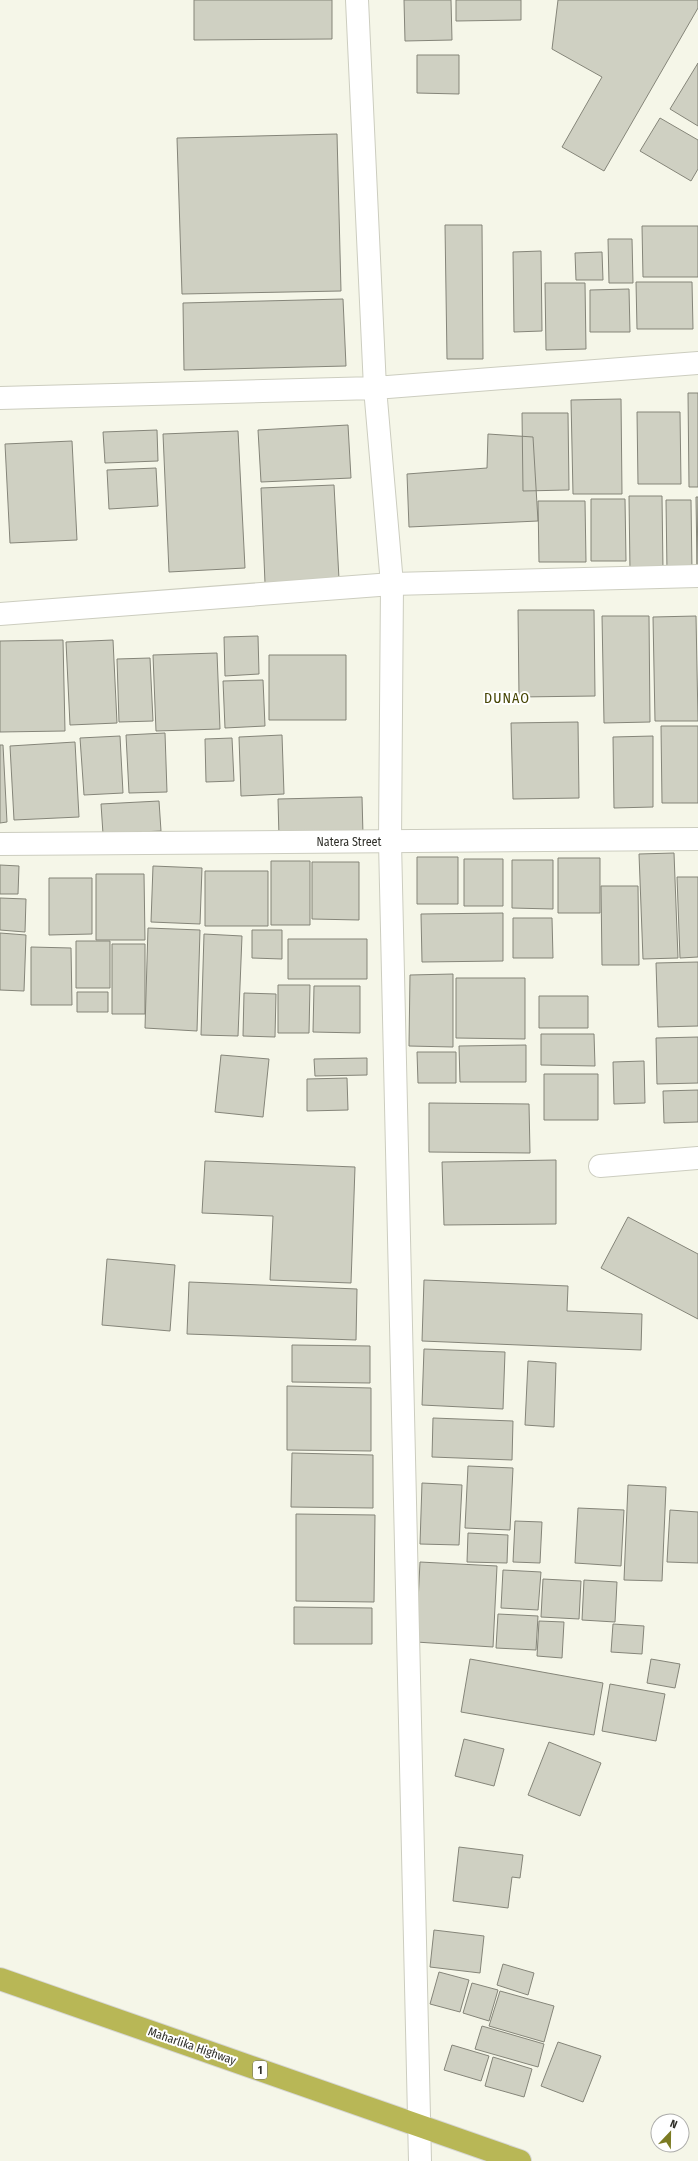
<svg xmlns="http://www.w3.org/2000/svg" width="698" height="2161" font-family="'Fira Sans Condensed',sans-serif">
<rect width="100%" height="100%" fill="#f5f6e8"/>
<!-- building -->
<path fill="#cfd0c2" stroke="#858579" d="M194 0H332V39L194 40Z
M404 0H451L452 40 405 41Z
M456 0H521V20L456 21Z
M558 0H698V8L604 171 562 147 602 77 552 49Z
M417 55H459V94L417 93Z
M698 63V126L670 109Z
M660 118 698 140V169L691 181 640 151Z
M337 134 341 291 182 294 177 138Z
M445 225H482L483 359H447Z
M642 226H698V277H643Z
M608 239H632L633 283H609Z
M541 251 542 331 514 332 513 252Z
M602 252 603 280H576L575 253Z
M636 282H692L693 329H637Z
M545 283H585L586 349 546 350Z
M629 289 630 332H590V290Z
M343 299 346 366 184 370 183 303Z
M688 393H698V487H689Z
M621 399 622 494H573L571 400Z
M637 412H680L681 484H638Z
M522 413H568L569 490 523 491Z
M348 425 351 478 261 482 258 430Z
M157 430 158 461 105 463 103 432Z
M238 431 245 568 169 572 163 434Z
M488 434 533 437 538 521 409 527 407 474 487 468Z
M72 441 77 540 10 543 5 444Z
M156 468 158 506 109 509 107 470Z
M334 485 339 579 265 583 261 488Z
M629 496H662L663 570 630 571Z
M696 497H698L697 567Z
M591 499H625L626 561H591Z
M666 500H691L692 572H667Z
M538 501H585L586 562H539Z
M518 610H594L595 696 519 697Z
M602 616H649L650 722 604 723Z
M696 616 698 721H655L653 617Z
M258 636 259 674 225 676 224 637Z
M63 640 65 731 0 732V641Z
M113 640 117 723 70 725 66 642Z
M217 653 220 729 156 731 153 655Z
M269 655H346V720H269Z
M150 658 153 721 119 722 117 659Z
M263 680 265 726 225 728 223 681Z
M578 722 579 798 513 799 511 723Z
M661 726H698V803H662Z
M165 733 167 792 129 793 126 735Z
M282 735 284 794 241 796 239 737Z
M120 736 123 793 84 795 80 738Z
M653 736V807L614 808 613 737Z
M232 738 234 781 206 782 205 739Z
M75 742 79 817 14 820 10 746Z
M0 745H3L7 822 0 823Z
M362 797 363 835 279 837 278 799Z
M159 801 161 831 103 834 101 804Z
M674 853 678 958 643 959 639 854Z
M417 857H458V904H417Z
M558 858H600V913H558Z
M464 859H503V906H464Z
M512 860H553V909L512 908Z
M271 861H310V925H271Z
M312 862H359V920L312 919Z
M0 865 19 866 18 894H0Z
M153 866 202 868 200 924 151 922Z
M205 871H268V926H205Z
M96 874H144L145 940H96Z
M677 877H698V957L680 958Z
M49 878H92V934L49 935Z
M601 886H638L639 965H602Z
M0 898 26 899 25 932 0 930Z
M503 913V961L422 962 421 914Z
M513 918H552L553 958H513Z
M148 928 200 930 197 1031 145 1028Z
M252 930H282V959L252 958Z
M0 933 26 935 24 991 0 990Z
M204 934 242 936 238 1036 201 1035Z
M288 939H367V979H288Z
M76 941H110V988H76Z
M112 944H145V1014H112Z
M31 947 71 948 72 1005H31Z
M698 962V1026L658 1027 656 963Z
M453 974V1047L409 1046 410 975Z
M456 978H525V1039L456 1038Z
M278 985H310L309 1033H278Z
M314 986H360V1033L313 1032Z
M77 992H108V1012H77Z
M244 993 276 994 275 1037 243 1036Z
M539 996H588V1028H539Z
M541 1034H594L595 1066 541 1065Z
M698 1037V1083L657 1084 656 1038Z
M526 1045V1082H460L459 1046Z
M417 1052H456V1083H418Z
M221 1055 269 1059 263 1117 215 1112Z
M367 1058V1075L315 1076 314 1059Z
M644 1061 645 1103 614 1104 613 1062Z
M544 1074H598V1120H544Z
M347 1078 348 1110 307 1111V1079Z
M698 1090V1122L664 1123 663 1091Z
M429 1103 529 1104 530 1153 429 1152Z
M556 1160V1224L444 1225 442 1162Z
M205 1161 355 1167 351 1283 270 1280 273 1216 202 1213Z
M628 1217 698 1254V1319L601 1268Z
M107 1259 175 1265 170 1331 102 1325Z
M424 1280 568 1286 567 1311 642 1314 641 1350 422 1341Z
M189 1282 357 1289 356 1340 187 1334Z
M292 1345 370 1346V1383L292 1382Z
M424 1349 505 1352 503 1409 422 1405Z
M528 1361 556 1363 554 1427 525 1425Z
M287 1386 371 1388V1451L287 1450Z
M433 1418 513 1421 512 1460 432 1457Z
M292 1453 373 1455V1508L291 1507Z
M468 1466 513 1468 510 1530 465 1528Z
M422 1483 462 1485 459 1545 420 1544Z
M628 1485 666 1487 662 1581 624 1580Z
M578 1508 624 1510 621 1566 575 1563Z
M670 1510 698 1512V1563L667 1562Z
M296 1514 375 1515 374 1602 296 1601Z
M515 1521 542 1522 540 1563 513 1562Z
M468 1533 508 1535 507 1563 467 1562Z
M420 1562 497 1566 493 1647 416 1642Z
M503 1570 541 1572 538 1610 501 1608Z
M543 1579 581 1581 579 1619 541 1617Z
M584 1580 617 1582 615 1622 582 1620Z
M294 1607 372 1608V1644H294Z
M498 1614 538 1616 536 1650 496 1648Z
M539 1621 564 1622 562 1658 537 1656Z
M613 1624 644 1626 642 1654 611 1652Z
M470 1659 603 1683 594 1735 461 1712Z
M651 1659 680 1664 675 1688 647 1683Z
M610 1684 665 1694 656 1741 602 1731Z
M464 1739 504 1749 494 1786 455 1776Z
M549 1742 601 1763 580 1816 528 1795Z
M459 1847 523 1855 520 1878 512 1877 508 1908 453 1901Z
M434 1930 484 1936 480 1973 430 1967Z
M503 1964 534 1973 528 1995 497 1985Z
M439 1972 469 1980 460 2012 430 2004Z
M472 1983 498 1990 489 2021 463 2013Z
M500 1991 554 2006 544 2042 489 2026Z
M482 2026 544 2044 538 2067 475 2049Z
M558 2042 601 2056 583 2102 541 2086Z
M452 2045 489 2056 481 2081 444 2070Z
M493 2057 532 2069 524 2097 485 2086Z"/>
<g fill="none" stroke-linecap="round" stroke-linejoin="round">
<!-- minor casing -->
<g stroke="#cccdbf" stroke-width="24">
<path id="minor" d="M0 614 392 584 698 576
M0 844 698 839
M600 1166 698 1158"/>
</g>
<!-- tertiary casing -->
<g stroke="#cccdbf" stroke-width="24">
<path id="tertiary" d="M357 0 375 388 392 584 390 842 420 2161
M0 398 375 388 698 363"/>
</g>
<!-- trunk casing -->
<g stroke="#d6d6d4" stroke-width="24">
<path id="trunk" d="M0 1979 520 2161"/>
</g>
<!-- minor -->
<use href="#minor" stroke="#fff" stroke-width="22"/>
<!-- tertiary -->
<use href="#tertiary" stroke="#fff" stroke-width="22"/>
<!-- trunk -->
<use href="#trunk" stroke="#b8b756" stroke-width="22"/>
</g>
<g text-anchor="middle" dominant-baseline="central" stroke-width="4" stroke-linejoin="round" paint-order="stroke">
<!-- shield labels -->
<rect fill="#fff" stroke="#6e6e6a" stroke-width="1" x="253" y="2061" width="14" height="18" rx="3"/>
<g font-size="11" font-weight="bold" fill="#30302a">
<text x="260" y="2070">1</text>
</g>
<!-- street labels -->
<g font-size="12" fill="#30302a" stroke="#fff">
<text x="349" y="842">Natera Street</text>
<text transform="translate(192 2046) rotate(19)">Maharlika Highway</text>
</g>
<!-- quarter labels -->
<g font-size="14" letter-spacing="1" fill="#464504" stroke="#fff">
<text x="507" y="698">DUNAO</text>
</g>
</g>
<!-- north arrow -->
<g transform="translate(670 2133) rotate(22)"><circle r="19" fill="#ffffff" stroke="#acacaa"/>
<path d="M0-3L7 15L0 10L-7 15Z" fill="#7c7b23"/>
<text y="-6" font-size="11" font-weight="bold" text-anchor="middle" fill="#30302a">N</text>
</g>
</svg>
